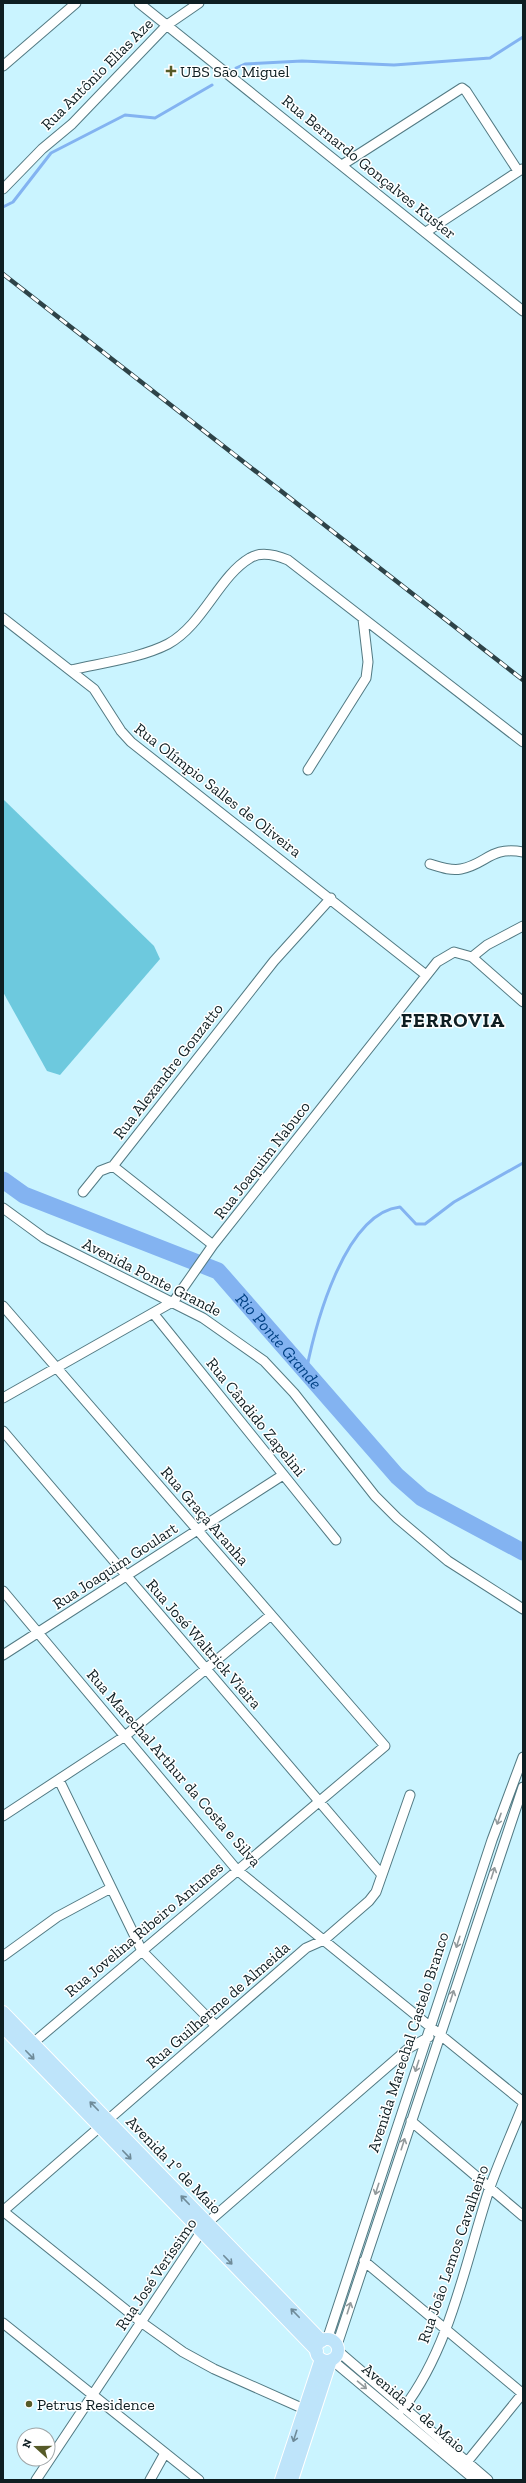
<svg xmlns="http://www.w3.org/2000/svg" width="526" height="2483" font-family="'Zilla Slab',serif">
<rect width="100%" height="100%" fill="#caf4ff"/>
<!-- green -->
<path fill="#6dc9de" d="M3 799 154 946 160 959 60 1075 47 1071 3 992Z"/>
<g fill="none" stroke-linecap="round" stroke-linejoin="round">
<!-- stream -->
<path stroke="#83b3f1" stroke-width="3" d="M236 68 245 64 302 61 394 65 490 58 523 37
M3 207 13 202 51 153 125 115 155 118 212 85
M306 1372C315 1326 344 1213 400 1207L416 1224H425L454 1202 523 1163"/>
<!-- river -->
<path stroke="#83b3f1" stroke-width="17" id="s1" d="M3 1180 24 1195 218 1271 397 1476 422 1498 523 1552"/>
<!-- minor casing -->
<g stroke="#537a83" stroke-width="11">
<path id="minor" d="M139 3 523 311
M3 66 76 3
M342 165 462 88 466 91 518 171
M3 189 42 149 72 124 167 25 199 3
M426 232 522 169
M3 618 94 689 121 731 131 742 426 975
M71 670C101 663 141 658 168 644 203 625 219 576 250 558 261 551 276 555 288 560L523 742
M308 770 366 678 368 662 363 619
M430 864C440 867 450 871 461 869 487 864 490 846 523 852
M472 957 523 1002
M83 1192 100 1171 113 1166
M3 1208 44 1238 203 1318 264 1361 294 1393 375 1496 397 1518 448 1561 523 1609
M213 1245 113 1166 274 961 331 898
M3 1306 385 1746 33 2043
M153 1313 336 1540
M3 1398 174 1301 213 1245 437 962 454 952 472 957 487 945 523 926
M3 1431 382 1875
M3 1591 237 1870 523 2102
M3 1655 283 1475
M59 1780 142 1951 216 2026
M3 1816 125 1736 271 1615
M3 1956 57 1917 111 1888
M411 2121 523 2216
M3 2211 306 1948 324 1940 369 1901 376 1892 410 1795
M3 2211 141 2322 183 2352 214 2369 304 2409
M364 2261 523 2394
M3 2323 199 2480
M327 2340 492 1840 523 1757
M337 2345 523 1787
M338 2351 488 2480
M332 2360 475 2480
M403 2409C451 2346 465 2263 489 2190 499 2161 512 2133 523 2105
M467 2462 523 2393
M36 2480 207 2223 409 2048 429 2037
M150 2480 165 2453"/>
</g>
<!-- major casing -->
<g stroke="#fff" stroke-width="14">
<path id="major" d="M3 2012 322 2341
M3 2027 317 2351
M316 2350a11 11 0 1 1 22 0a11 11 0 1 1-22 0Z
M281 2480 321 2359
M292 2480 331 2360"/>
</g>
<!-- minor -->
<use href="#minor" stroke="#fff" stroke-width="9"/>
<!-- major -->
<use href="#major" stroke="#bee4fa" stroke-width="12"/>
<!-- rail casing -->
<g stroke="#2e4348" stroke-width="4.5">
<path id="rail" d="M3 274 523 680"/>
</g>
<!-- rail -->
<use href="#rail" stroke="#fff" stroke-width="3" stroke-dasharray="9" stroke-linecap="butt"/>
</g>
<!-- one-way arrows -->
<defs><path id="oneway-shaft" d="M-6 0H5M1.5-3L5.5 0L1.5 3" fill="none" stroke-width="1.6" stroke-linecap="round" stroke-linejoin="round"/></defs>
<g stroke="#939a9c">
<use href="#oneway-shaft" transform="translate(499 1819) rotate(110)"/>
<use href="#oneway-shaft" transform="translate(493 1873) rotate(-72)"/>
<use href="#oneway-shaft" transform="translate(458 1942) rotate(108)"/>
<use href="#oneway-shaft" transform="translate(452 1996) rotate(-72)"/>
<use href="#oneway-shaft" transform="translate(417 2066) rotate(108)"/>
<use href="#oneway-shaft" transform="translate(403 2144) rotate(-72)"/>
<use href="#oneway-shaft" transform="translate(377 2189) rotate(108)"/>
<use href="#oneway-shaft" transform="translate(349 2308) rotate(-72)"/>
<use href="#oneway-shaft" transform="translate(362 2385) rotate(40)"/>
</g>
<g stroke="#6f8b99">
<use href="#oneway-shaft" transform="translate(30 2055) rotate(46)"/>
<use href="#oneway-shaft" transform="translate(94 2106) rotate(-134)"/>
<use href="#oneway-shaft" transform="translate(127 2155) rotate(46)"/>
<use href="#oneway-shaft" transform="translate(185 2200) rotate(-134)"/>
<use href="#oneway-shaft" transform="translate(228 2260) rotate(46)"/>
<use href="#oneway-shaft" transform="translate(295 2313) rotate(-134)"/>
<use href="#oneway-shaft" transform="translate(295 2436) rotate(108)"/>
</g>
<!-- markers -->
<g fill="#565a28" stroke="#fff" stroke-width="1.5">
<path d="M169 65h4v4h4v4h-4v4h-4v-4h-4v-4h4z"/>
<circle cx="29" cy="2404" r="4"/>
</g>
<g text-anchor="middle" dominant-baseline="central" stroke-width="3" stroke-linejoin="round" paint-order="stroke">
<!-- poi labels -->
<g font-size="16" fill="#0e1e22" stroke="#fff" text-anchor="start">
<text x="180" y="71">UBS São Miguel</text>
<text x="37" y="2404">Petrus Residence</text>
</g>
<!-- street labels -->
<g font-size="16" fill="#0e1e22" stroke="#fff">
<text transform="translate(97 74) rotate(-45)">Rua Antônio Elias Aze</text>
<text transform="translate(369 167) rotate(39)">Rua Bernardo Gonçalves Kuster</text>
<text transform="translate(218 790) rotate(38)">Rua Olímpio Salles de Oliveira</text>
<text transform="translate(168 1071) rotate(-52)">Rua Alexandre Gonzatto</text>
<text transform="translate(262 1160) rotate(-52)">Rua Joaquim Nabuco</text>
<text transform="translate(152 1277) rotate(27)">Avenida Ponte Grande</text>
<text transform="translate(256 1417) rotate(51)">Rua Cândido Zapelini</text>
<text transform="translate(205 1516) rotate(49)">Rua Graça Aranha</text>
<text transform="translate(115 1566) rotate(-33)">Rua Joaquim Goulart</text>
<text transform="translate(204 1644) rotate(49)">Rua José Waltrick Vieira</text>
<text transform="translate(174 1768) rotate(49)">Rua Marechal Arthur da Costa e Silva</text>
<text transform="translate(144 1929) rotate(-40)">Rua Jovelina Ribeiro Antunes</text>
<text transform="translate(218 2005) rotate(-41)">Rua Guilherme de Almeida</text>
<text transform="translate(408 2042) rotate(-72)">Avenida Marechal Castelo Branco</text>
<text transform="translate(174 2165) rotate(46)">Avenida 1º de Maio</text>
<text transform="translate(453 2254) rotate(-71)">Rua João Lemos Cavalheiro</text>
<text transform="translate(156 2274) rotate(-56)">Rua José Veríssimo</text>
<text transform="translate(414 2408) rotate(40)">Avenida 1º de Maio</text>
</g>
<!-- water labels -->
<g font-size="17" font-style="italic" fill="#004184" stroke="#fff">
<text stroke="none"><textPath href="#s1" startOffset="327">Rio Ponte Grande</textPath></text>
</g>
<!-- district labels -->
<g font-size="20" font-weight="bold" letter-spacing="1" fill="#0e1e22" stroke="#fff">
<text x="453" y="1020">FERROVIA</text>
</g>
</g>
<!-- border -->
<rect width="526" height="2483" fill="none" stroke="#0e1e22" stroke-width="8"/>
<!-- north arrow -->
<g transform="translate(36 2447) rotate(291)"><circle r="19" fill="#ffffff" stroke="#9fa5a7"/>
<path d="M0-3L7 15L0 10L-7 15Z" fill="#565a28"/>
<text y="-6" font-size="11" font-weight="bold" text-anchor="middle" fill="#0e1e22">N</text>
</g>
</svg>
